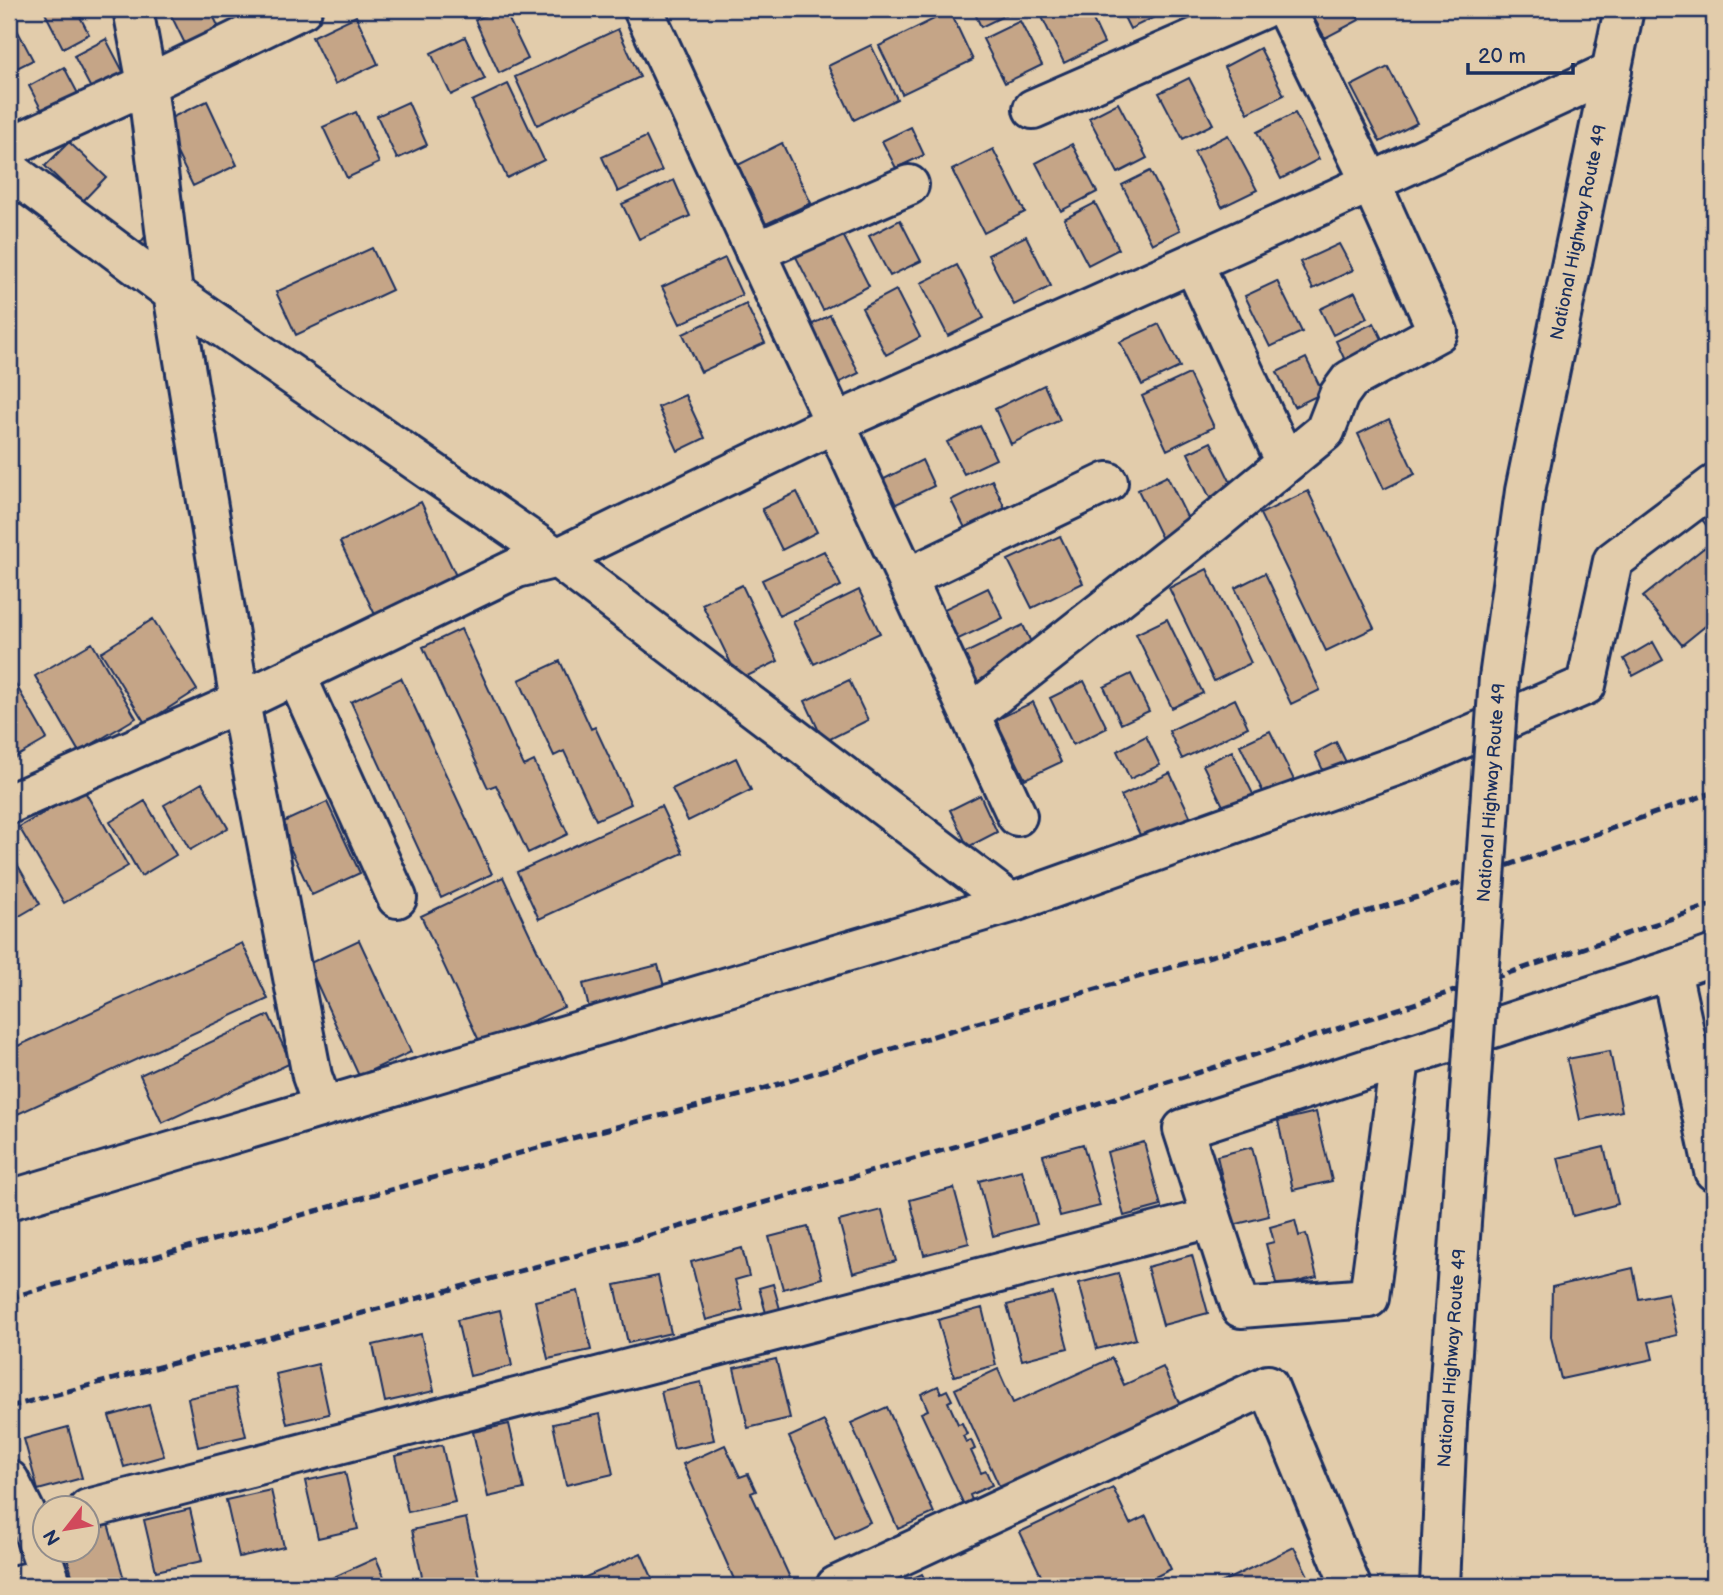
<svg xmlns="http://www.w3.org/2000/svg" width="1723" height="1595" font-family="'Balsamiq Sans',sans-serif">
<rect width="100%" height="100%" fill="#e2ccab"/>
<filter id="ink" filterUnits="userSpaceOnUse"><feTurbulence type="fractalNoise" baseFrequency=".0143" numOctaves="2"/><feDisplacementMap in="SourceGraphic" scale="14" xChannelSelector="R" yChannelSelector="G"/><feConvolveMatrix kernelMatrix="1 2 1 2 8 2 1 2 1" color-interpolation-filters="sRGB"/></filter>
<g filter="url(#ink)">
<!-- building -->
<path fill="#c5a587" stroke="#1b2f5e" stroke-width="2" d="M43 9H76L89 34 63 48Z
M168 9H210L223 36 189 52Z
M499 9H504L528 59 499 73 475 20Z
M973 9H1018L981 27Z
M1060 9H1088L1104 43 1064 63 1042 17Z
M1120 9H1166L1167 11 1130 29Z
M1309 9H1353L1359 20 1325 38Z
M950 11 973 60 902 94 879 46Z
M356 16 378 64 335 84 312 37Z
M1020 21 1042 65 1005 83 983 39Z
M13 22 33 60 9 72V24Z
M618 29 640 77 537 125 515 77Z
M465 37 485 79 451 95 431 53Z
M106 39 129 83 97 100 74 56Z
M871 45 897 99 854 120 828 66Z
M1260 48 1284 95 1248 113 1224 67Z
M64 67 84 105 49 124 29 86Z
M1388 67 1417 123 1380 142 1351 86Z
M1189 78 1213 124 1183 139 1159 93Z
M508 84 544 160 507 178 472 101Z
M207 101 237 165 193 186 162 122Z
M408 102 427 145 397 159 377 116Z
M1118 103 1147 158 1118 173 1089 118Z
M356 112 379 163 347 178 323 127Z
M1295 113 1319 159 1281 179 1257 132Z
M911 127 924 155 896 168 882 141Z
M1228 135 1257 190 1222 207 1194 152Z
M646 137 662 171 618 192 602 157Z
M69 142 106 177 82 202 45 166Z
M782 143 811 203 766 224 738 165Z
M1072 144 1097 192 1061 211 1036 163Z
M993 149 1025 212 984 233 952 170Z
M1150 171 1180 230 1152 244 1122 185Z
M674 180 690 216 639 239 622 204Z
M1095 203 1119 249 1088 265 1064 219Z
M900 220 921 261 890 276 869 236Z
M149 232 151 254 140 243Z
M842 233 869 286 823 310 796 257Z
M1026 236 1051 286 1014 305 988 255Z
M1339 244 1353 270 1313 289 1300 262Z
M372 248 392 290 296 335 276 292Z
M725 258 742 295 680 324 662 287Z
M957 265 984 318 948 336 921 283Z
M1277 281 1302 332 1270 347 1245 296Z
M896 290 920 337 886 355 862 308Z
M1355 292 1367 318 1333 335 1320 309Z
M746 304 765 343 701 372 683 334Z
M830 315 859 373 832 386 803 329Z
M1374 323 1387 349 1348 367 1336 341Z
M1159 324 1180 367 1142 385 1120 342Z
M1306 358 1323 393 1294 407 1277 372Z
M1189 374 1214 427 1167 450 1142 396Z
M1044 385 1060 420 1011 444 995 409Z
M685 395 705 438 678 451 658 407Z
M1389 419 1415 474 1384 489 1358 434Z
M980 426 996 459 964 474 947 442Z
M1211 442 1234 489 1211 500 1188 453Z
M922 460 934 486 890 507 878 482Z
M1167 476 1191 525 1162 539 1138 490Z
M992 480 1011 521 971 540 951 500Z
M1308 491 1374 628 1326 651 1260 514Z
M797 492 817 532 782 550 762 509Z
M421 502 459 582 378 621 340 542Z
M1714 506V535L1700 517Z
M1060 536 1083 583 1032 608 1008 560Z
M1705 547 1714 559V619L1682 645 1643 597Z
M824 551 841 586 779 616 762 580Z
M1207 569 1251 663 1214 681 1169 588Z
M1265 573 1320 690 1291 704 1235 588Z
M742 585 778 661 739 680 702 604Z
M988 588 1003 618 950 643 936 613Z
M859 590 880 633 814 664 793 622Z
M153 619 197 690 145 723 101 652Z
M1167 619 1203 693 1172 708 1136 634Z
M1023 625 1036 653 964 688 951 660Z
M461 629 524 766 534 761 568 834 528 853 496 785 488 788 423 647Z
M1653 642 1663 660 1633 676 1624 659Z
M92 643 136 718 79 752 35 676Z
M560 661 591 729 595 727 631 804 596 820 564 751 554 756 519 680Z
M1131 674 1149 711 1121 724 1104 687Z
M12 678 47 739 9 761V680Z
M401 678 492 874 441 898 351 702Z
M849 680 868 720 824 742 805 701Z
M1084 681 1107 728 1073 745 1050 698Z
M1235 699 1248 727 1182 759 1169 731Z
M1033 702 1061 762 1025 779 996 720Z
M1270 731 1294 780 1264 794 1240 745Z
M1146 736 1160 765 1130 779 1117 751Z
M1336 742 1350 770 1328 781 1315 753Z
M1232 751 1254 796 1225 810 1203 765Z
M736 758 751 790 688 821 672 789Z
M1170 773 1191 818 1143 841 1121 796Z
M202 783 228 828 190 850 164 805Z
M84 790 128 866 64 903 19 827Z
M980 795 997 832 968 847 950 810Z
M145 801 176 855 141 876 110 822Z
M327 802 360 873 312 895 279 824Z
M661 806 683 853 539 919 517 872Z
M9 850 40 904 9 922Z
M503 877 564 1007 481 1045 421 916Z
M359 940 411 1052 359 1076 308 964Z
M242 943 268 999 9 1118V1050Z
M658 965 666 993 590 1012 583 984Z
M269 1015 291 1063 162 1123 140 1075Z
M1610 1051 1622 1111 1580 1120 1567 1059Z
M1316 1112 1332 1181 1293 1190 1278 1121Z
M1144 1142 1161 1206 1124 1216 1107 1152Z
M1083 1144 1100 1206 1060 1216 1043 1155Z
M1252 1147 1269 1216 1233 1225 1217 1156Z
M1604 1147 1618 1204 1573 1216 1558 1158Z
M1022 1170 1037 1224 993 1236 979 1181Z
M954 1188 969 1243 924 1255 910 1200Z
M882 1210 896 1261 853 1273 839 1221Z
M1295 1220 1299 1236 1306 1234 1317 1277 1277 1287 1266 1244 1274 1242 1270 1227Z
M808 1227 822 1278 783 1289 769 1237Z
M742 1248 749 1276 735 1280 743 1310 706 1320 691 1262Z
M1192 1255 1208 1313 1163 1325 1147 1267Z
M1633 1268 1639 1299 1668 1293 1677 1335 1649 1342 1653 1359 1561 1379 1551 1337 1552 1287Z
M1118 1273 1136 1339 1097 1349 1079 1283Z
M658 1276 671 1333 628 1343 615 1285Z
M773 1284 780 1309 766 1313 759 1288Z
M578 1291 591 1350 548 1359 535 1301Z
M1053 1293 1068 1348 1022 1360 1007 1305Z
M982 1308 996 1365 954 1376 938 1320Z
M500 1310 512 1366 470 1376 457 1320Z
M421 1334 434 1391 385 1402 373 1345Z
M1112 1358 1124 1385 1163 1367 1181 1407 1001 1490 955 1389 998 1369 1013 1403Z
M776 1359 790 1418 748 1428 734 1368Z
M318 1364 329 1414 287 1424 276 1374Z
M701 1382 714 1440 674 1449 661 1391Z
M938 1386 941 1393 947 1390 952 1400 948 1402 958 1424 962 1423 967 1434 963 1436 966 1442 971 1440 975 1449 971 1451 981 1473 986 1471 992 1485 970 1495 973 1503 965 1507 921 1413 928 1410 921 1394Z
M235 1388 246 1436 198 1447 188 1398Z
M149 1405 164 1456 124 1467 109 1416Z
M887 1407 934 1513 898 1529 851 1423Z
M600 1414 613 1474 566 1485 553 1424Z
M824 1421 870 1522 835 1539 789 1437Z
M509 1424 524 1489 488 1497 473 1432Z
M68 1427 82 1478 38 1490 24 1439Z
M442 1445 455 1502 408 1512 395 1456Z
M725 1445 740 1477 748 1474 756 1491 751 1493 791 1580 778 1586H737L683 1464Z
M345 1472 358 1529 318 1538 305 1481Z
M1113 1488 1130 1524 1146 1516 1171 1569 1155 1577 1159 1586H1046L1020 1532Z
M271 1490 284 1547 239 1557 226 1500Z
M190 1509 202 1561 156 1571 144 1520Z
M466 1518 481 1586H424L412 1530Z
M108 1524 124 1579 99 1586H75L65 1550H88V1530Z
M1294 1547 1313 1586H1214Z
M641 1553 656 1586H565Z
M376 1558 388 1586H314Z
M922 1574 928 1586H895Z
M1656 1580 1658 1586H1619Z"/>
<g fill="none" stroke-linecap="round" stroke-linejoin="round">
<!-- minor casing -->
<g stroke="#1b2f5e" stroke-width="44">
<path id="minor" d="M133 9 147 84 173 293 240 702 312 1076 323 1107
M643 9 1017 816
M1033 109 1262 9
M9 147 147 84 302 9
M9 170 173 293 557 558 1011 903
M755 252 909 185
M1193 263 1286 463
M907 578 1108 482
M296 675 397 898
M970 715 1206 529 1325 431 1339 395 1350 380 1438 332 1371 183 1286 9
M9 804 240 702 517 568 557 558 835 423 1335 199 1612 71
M1400 1059 1369 1298 1241 1308 1183 1129 1671 970
M9 1200 1011 903 1415 759 1586 685 1613 561 1714 485
M9 1480 31 1524 52 1586
M88 1509 1211 1218
M12 1586 48 1578
M836 1586 1268 1385 1351 1586"/>
</g>
<!-- tertiary casing -->
<g stroke="#1b2f5e" stroke-width="44">
<path id="tertiary" d="M1714 955 1671 970 1714 1171"/>
</g>
<!-- trunk casing -->
<g stroke="#1b2f5e" stroke-width="44">
<g id="trunk">
<path id="s1" d="M1499 678 1525 491 1624 9"/>
<path d="M1440 1586 1447 1423"/>
</g>
</g>
<!-- minor -->
<use href="#minor" stroke="#e2ccab" stroke-width="38"/>
<!-- tertiary -->
<use href="#tertiary" stroke="#e2ccab" stroke-width="38"/>
<!-- trunk -->
<use href="#trunk" stroke="#e2ccab" stroke-width="38"/>
<!-- rail -->
<path stroke="#1b2f5e" stroke-width="5" stroke-dasharray="10 5" stroke-linecap="butt" d="M9 1298 580 1136 750 1093 956 1029 1425 895 1714 792
M9 1407C253 1341 499 1279 742 1209 1069 1115 1393 1014 1714 904"/>
<!-- trunk-bridge casing -->
<g stroke="#1b2f5e" stroke-width="44" stroke-linecap="butt">
<g id="trunk-bridge">
<path id="s2" d="M1447 1423 1499 678"/>
</g>
</g>
<!-- trunk-bridge -->
<use href="#trunk-bridge" stroke="#e2ccab" stroke-width="38"/>
</g>
</g>
<g text-anchor="middle" dominant-baseline="central" stroke-width="5" stroke-linejoin="round" paint-order="stroke">
<!-- street labels -->
<g font-size="18" fill="#1b2f5e" stroke="#e2ccab">
<text stroke="none"><textPath href="#s1" startOffset="453">National Highway Route 49</textPath></text>
<text stroke="none"><textPath href="#s2" startOffset="632">National Highway Route 49</textPath></text>
<text transform="translate(1452 1358) rotate(-86)">National Highway Route 49</text>
</g>
</g>
<!-- margin -->
<rect width="1723" height="1595" fill="none" stroke="#e2ccab" stroke-width="35"/>
<rect x="18" y="18" width="1688" height="1560" fill="none" stroke="#1b2f5e" stroke-width="2.5" filter="url(#ink)"/>
<!-- north arrow -->
<g transform="translate(66 1529) rotate(239)"><circle r="33" fill="#e2ccab" stroke="#928d8c" stroke-width="2"/>
<path d="M0-5L12 26L0 18L-12 26Z" fill="#d1495b"/>
<text y="-10" font-size="19" font-weight="bold" text-anchor="middle" fill="#1b2f5e">N</text>
</g>
<!-- scale -->
<path d="M1468 63v10h105v-10" fill="none" stroke="#1b2f5e" stroke-width="3.5"/>
<text x="1478" y="63" font-size="21" fill="#1b2f5e" stroke="#e2ccab" stroke-width="5" paint-order="stroke">20 m</text>
</svg>
